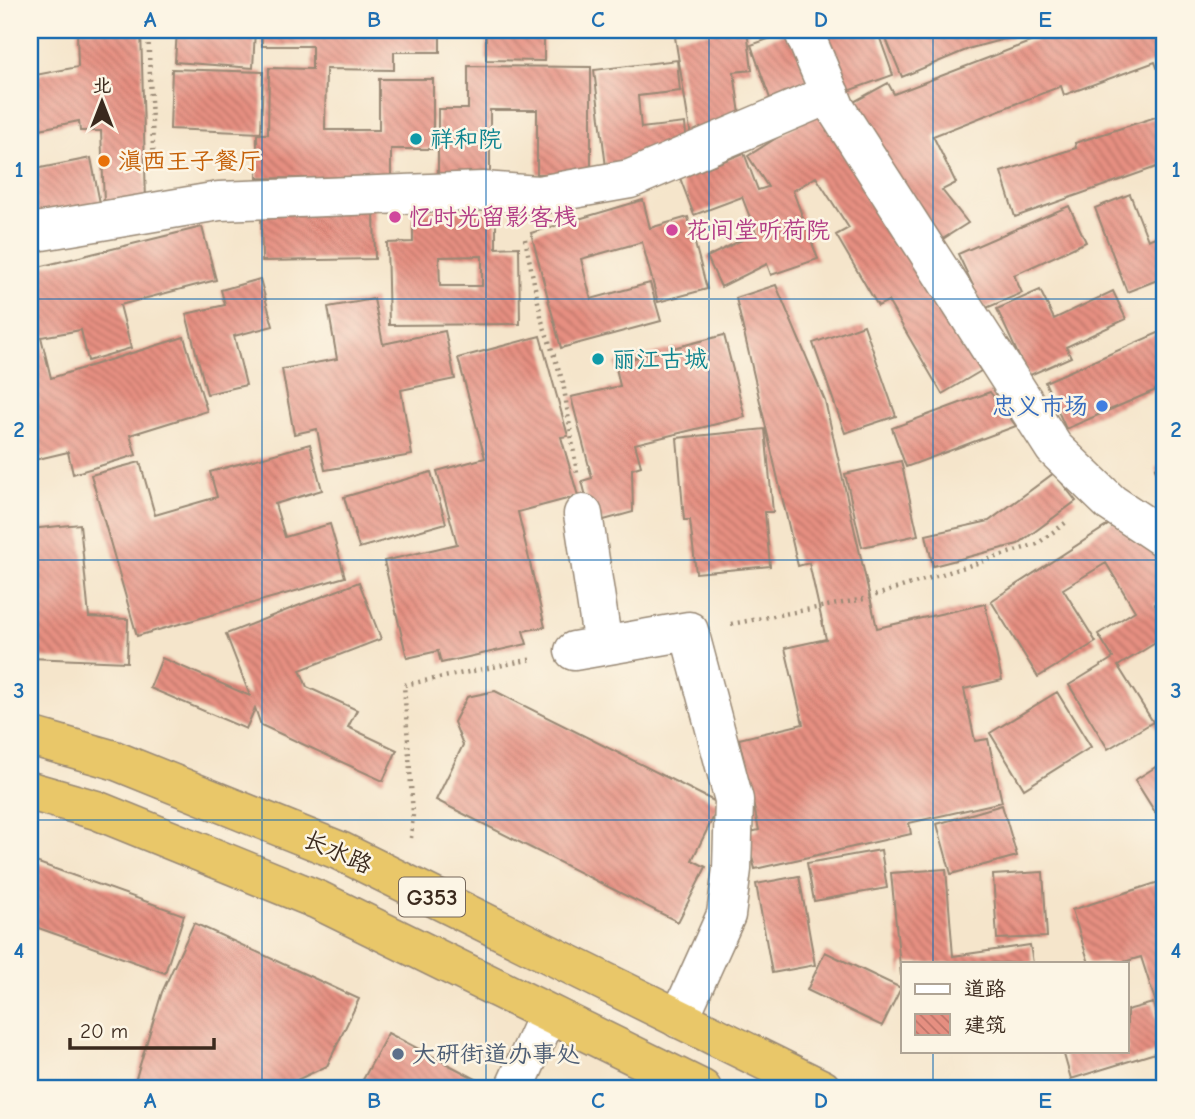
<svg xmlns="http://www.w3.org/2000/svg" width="1195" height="1119" font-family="'Comic Neue','LXGW WenKai TC',sans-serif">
<defs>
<pattern id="building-back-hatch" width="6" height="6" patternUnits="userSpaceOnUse" patternTransform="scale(1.75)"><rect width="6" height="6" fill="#e68f81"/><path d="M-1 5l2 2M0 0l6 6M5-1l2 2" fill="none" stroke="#bc7569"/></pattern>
</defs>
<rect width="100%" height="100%" fill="#fcf5e5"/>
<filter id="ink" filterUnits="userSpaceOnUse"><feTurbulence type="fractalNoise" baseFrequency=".0143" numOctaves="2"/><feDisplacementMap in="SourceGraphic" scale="14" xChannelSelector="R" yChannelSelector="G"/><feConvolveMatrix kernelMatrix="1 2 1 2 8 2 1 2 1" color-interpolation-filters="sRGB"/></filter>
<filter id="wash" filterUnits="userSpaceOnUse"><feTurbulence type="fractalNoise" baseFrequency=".00686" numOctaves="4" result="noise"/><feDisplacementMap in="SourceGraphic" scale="28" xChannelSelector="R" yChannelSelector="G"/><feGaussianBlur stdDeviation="1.57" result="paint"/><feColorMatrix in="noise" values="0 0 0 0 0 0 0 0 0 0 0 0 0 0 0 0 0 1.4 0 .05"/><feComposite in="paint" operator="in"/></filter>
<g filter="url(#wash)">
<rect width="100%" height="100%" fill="#f5e5cb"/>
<g id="blocks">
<!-- building -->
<path fill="url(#building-back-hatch)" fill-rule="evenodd" d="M77 30H141L146 201 104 202 101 131H80L79 121 30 131V76L78 67Z
M177 30H255L253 68 175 62Z
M262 30H440V52H394V70L326 69 325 130H379V79H433V149H391V179L257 178V134H268L269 68 312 69V46H262Z
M486 30H544V61L486 60Z
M726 30H747L752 70 734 72 741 121 691 137 675 37Z
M823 30H877L893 75 845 92Z
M895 30H1010L1012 37 971 48 902 77 884 34Z
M1061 30H1165V89L1155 62 1064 95 1061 86 933 136 956 183 942 190 968 223 933 245 850 104 888 83 894 94Z
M791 31 812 91 772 104 751 45Z
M677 60 680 91 638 96 641 128 685 123 687 148 606 167 594 70Z
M468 66 591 67V174H537V110H490V174H438V109H468Z
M172 69 263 72 261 133 170 129Z
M822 109 885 206 981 371 942 394 888 301 878 306 836 235 849 228 816 177 793 191 818 259 771 275 767 264 721 287 707 257 756 233 742 197 694 215 680 178 744 153 758 190 768 187 748 156Z
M1165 114V164L1015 217 1001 172 1076 148 1075 143Z
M91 158 100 203 30 217V170Z
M1130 194 1148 240 1165 233V277L1127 292 1095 208Z
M643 200 650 228 688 217 707 289 658 302 642 242 581 259 591 299 650 283 661 321 561 348 531 233Z
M1069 206 1086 242 1014 275 1022 293 984 309 958 254Z
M374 207 375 259 262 261 261 209Z
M496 210V248L519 247 520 324 389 325 387 243 413 242V211ZM482 256V286H440L439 257Z
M202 227 216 280 120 305 131 348 88 361 81 330 41 337 51 378 184 337 207 411 130 435 136 455 73 474 68 452 30 461V269Z
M260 279 273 326 234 336 246 385 207 394 186 314 225 305 221 290Z
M776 285 825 401 877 628 985 604 1002 680 964 689 975 741 988 739 1002 802 909 823 911 834 755 869 746 833 759 830 739 739 803 724 785 648 826 639 809 563 798 566 736 298Z
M1040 290 1054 319 1113 291 1126 319 1066 347 1071 357 1028 376 997 309Z
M374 299 383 344 445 331 455 379 401 390 412 455 325 470 317 429 294 434 282 369 337 359 328 307Z
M864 325 896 416 845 433 813 343Z
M1165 330V386L1066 429 1045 382Z
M724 335 745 417 635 444 641 466 632 469 633 512 593 523 582 481 592 478 571 397 620 386 615 363Z
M540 336 568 436 561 437 578 496 518 512 545 627 523 631 527 644 441 663 438 651 407 658 384 561 457 544 437 471 485 458 458 358Z
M990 392 1016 426 906 467 892 428Z
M765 429 773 512H765L770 566 696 573 690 520H684L677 438Z
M310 444 322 490 275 504 285 537 330 524 345 577 137 636 91 475 140 462 155 515 217 497 210 472Z
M901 461 918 535 862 547 845 474Z
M1165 463V492L1155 468Z
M431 472 446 523 359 548 344 497Z
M1054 473 1076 501 1018 544 933 566 926 535 989 521Z
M1122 516 1165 551V598L1155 604 1165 620V637L1118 666 1153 722 1108 749 1069 685 1113 658 1098 634 1135 611 1106 563 1063 589 1096 642 1038 677 991 601Z
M80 524 89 617 128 619 127 662 30 658V529Z
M359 582 381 639 300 670 307 687 357 710 348 727 397 750 383 781 261 725 255 708 246 729 150 688 162 658 250 696 226 634Z
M495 691 720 804 692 860 706 867 678 922 436 800 463 745 454 722 467 697Z
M1057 692 1091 747 1024 789 990 733Z
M1165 714V743L1153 722Z
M1165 761V828L1135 780Z
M1002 805 1017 856 951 874 937 824Z
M881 850 887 888 814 901 807 863Z
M30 860 184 915 165 973 30 925Z
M946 869 953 956 1030 945 1033 963H903L901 976 891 873Z
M1043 872 1047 937 997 939 993 875Z
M799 876 815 965 772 973 756 884Z
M1165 880V1031L1141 957 1120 963H1089L1072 910Z
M194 923 359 999 327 1066 282 1087 268 1089 133 1088 162 992Z
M825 952 901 988 882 1026 807 990Z
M1153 1003 1165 1050 1071 1079 1063 1051H1127V1010Z
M388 1033 495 1089H358Z"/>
</g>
</g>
<g filter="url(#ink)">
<use href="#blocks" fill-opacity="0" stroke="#988874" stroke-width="2"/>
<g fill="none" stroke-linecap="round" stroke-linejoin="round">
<!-- minor casing -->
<g stroke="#988874" stroke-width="41">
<path id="minor" d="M803 30 836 109 1054 448 1111 503 1165 539
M30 233 219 201 483 191 539 195 630 179 830 94
M583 514 603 646
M574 651 689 631 734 800 732 869 726 915 679 1019
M514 1089 548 1014"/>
</g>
<!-- highway casing -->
<g stroke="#988874" stroke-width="41">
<path id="highway" d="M30 736 114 760 340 851 822 1089
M30 791 96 810 318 900 702 1089"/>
</g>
<!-- path -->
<path stroke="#988874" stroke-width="4.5" stroke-dasharray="2 5" stroke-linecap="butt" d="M148 30 154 169
M525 239 542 321 563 382 577 473
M731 624 864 599 1037 544 1068 521
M411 838 413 814 404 685 533 659"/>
<!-- minor -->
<use href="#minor" stroke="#fff" stroke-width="38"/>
<!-- highway -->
<use href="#highway" stroke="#e9c769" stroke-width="38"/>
</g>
</g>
<!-- grid -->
<path fill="none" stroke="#1f6fb2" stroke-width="2" stroke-opacity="0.55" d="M262 30V1089M486 30V1089M709 30V1089M933 30V963M30 299H1165M30 560H1165M30 820H1165M933 1051V1089"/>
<!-- markers -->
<g fill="#0f9aa8" stroke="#fcf5e5" stroke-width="2.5">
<circle cx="416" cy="139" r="7"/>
<circle cx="598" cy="359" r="7"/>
</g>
<circle fill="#e8710a" stroke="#fcf5e5" stroke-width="2.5" cx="104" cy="161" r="7"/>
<g fill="#d1479c" stroke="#fcf5e5" stroke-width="2.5">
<circle cx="395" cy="217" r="7"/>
<circle cx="672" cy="230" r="7"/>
</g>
<circle fill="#3f7fe0" stroke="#fcf5e5" stroke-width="2.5" cx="1102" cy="406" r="7"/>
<circle fill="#5c6f8a" stroke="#fcf5e5" stroke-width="2.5" cx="398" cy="1054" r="7"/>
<g text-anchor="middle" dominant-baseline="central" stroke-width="5" stroke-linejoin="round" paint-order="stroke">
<!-- shield labels -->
<rect fill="#fcf5e5" stroke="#75675a" stroke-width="2" x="399" y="877.5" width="66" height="39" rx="5"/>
<g font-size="23" font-weight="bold" fill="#3b2a1e">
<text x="432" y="897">G353</text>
</g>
<!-- culture labels -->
<g font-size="24" fill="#0d838f" stroke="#fcf5e5" text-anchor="start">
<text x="430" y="139">祥和院</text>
<text x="612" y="359">丽江古城</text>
</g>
<!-- food labels -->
<g font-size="24" fill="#c56008" stroke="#fcf5e5" text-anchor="start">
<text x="118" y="161">滇西王子餐厅</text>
</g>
<!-- hotel labels -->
<g font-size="24" fill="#b23c85" stroke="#fcf5e5" text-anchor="start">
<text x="409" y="217">忆时光留影客栈</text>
<text x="686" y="230">花间堂听荷院</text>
</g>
<!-- shop labels -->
<g font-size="24" fill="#366cbe" stroke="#fcf5e5" text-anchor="end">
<text x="1088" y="406">忠义市场</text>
</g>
<!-- street labels -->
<g font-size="24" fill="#3b2a1e" stroke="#fcf5e5">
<text transform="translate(338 852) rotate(24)">长水路</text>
</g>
<!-- service labels -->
<g font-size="24" fill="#4e5e75" stroke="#fcf5e5" text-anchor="start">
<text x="412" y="1054">大研街道办事处</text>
</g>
</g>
<!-- margin -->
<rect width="1195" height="1119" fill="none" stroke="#fcf5e5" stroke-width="77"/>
<!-- legend -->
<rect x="901" y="962" width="228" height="91" fill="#fcf5e5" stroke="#afa495" stroke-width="2"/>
<rect x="915" y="984" width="35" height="10" fill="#ffffff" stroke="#afa495" stroke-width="2"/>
<text x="964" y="996" font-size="21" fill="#3b2a1e">道路</text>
<rect x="915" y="1014" width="35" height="21" fill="url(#building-back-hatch)" stroke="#afa495" stroke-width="2"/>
<text x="964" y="1032" font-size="21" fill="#3b2a1e">建筑</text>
<!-- north arrow -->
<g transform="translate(102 102)" stroke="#fcf5e5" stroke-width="5" paint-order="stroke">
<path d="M0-5L12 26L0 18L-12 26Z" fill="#3b2a1e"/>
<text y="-10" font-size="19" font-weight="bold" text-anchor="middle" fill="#3b2a1e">北</text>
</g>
<!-- scale -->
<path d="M70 1038v10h144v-10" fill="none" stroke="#3b2a1e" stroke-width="3.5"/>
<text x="80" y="1038" font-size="21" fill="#3b2a1e" stroke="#fcf5e5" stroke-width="5" paint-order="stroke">20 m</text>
<rect x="38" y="38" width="1118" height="1042" fill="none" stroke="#1f6fb2" stroke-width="2.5"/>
<g font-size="23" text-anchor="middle" font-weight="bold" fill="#1f6fb2">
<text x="150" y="27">A</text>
<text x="374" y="27">B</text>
<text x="598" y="27">C</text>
<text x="821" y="27">D</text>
<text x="1045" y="27">E</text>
<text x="19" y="177">1</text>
<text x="1176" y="177">1</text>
<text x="19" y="437">2</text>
<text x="1176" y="437">2</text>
<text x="19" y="698">3</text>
<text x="1176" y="698">3</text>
<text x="19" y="958">4</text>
<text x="1176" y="958">4</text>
<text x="150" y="1108">A</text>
<text x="374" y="1108">B</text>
<text x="598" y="1108">C</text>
<text x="821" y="1108">D</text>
<text x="1045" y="1108">E</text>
</g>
</svg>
